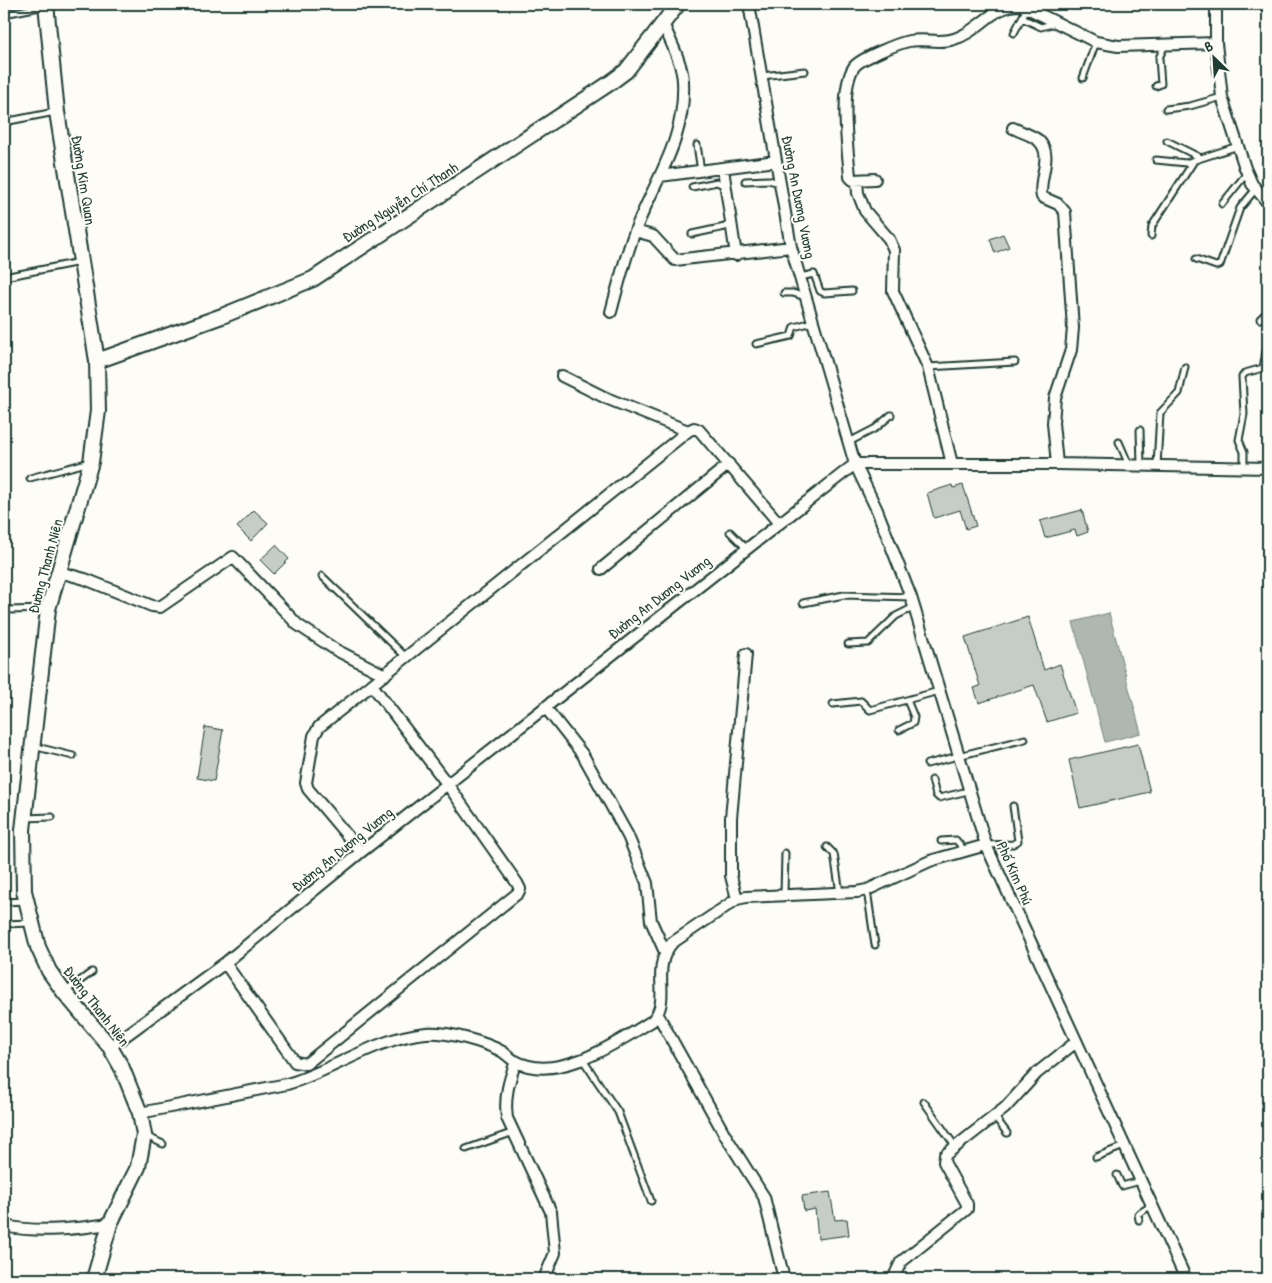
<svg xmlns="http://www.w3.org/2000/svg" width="1272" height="1283" font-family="'Patrick Hand',sans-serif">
<rect width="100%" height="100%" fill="#fdfcf7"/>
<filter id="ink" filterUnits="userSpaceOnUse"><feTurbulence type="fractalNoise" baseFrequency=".02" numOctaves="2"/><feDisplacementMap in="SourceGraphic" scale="10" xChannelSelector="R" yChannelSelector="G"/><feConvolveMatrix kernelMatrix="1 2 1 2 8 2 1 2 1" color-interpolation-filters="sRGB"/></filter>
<g filter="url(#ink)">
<!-- water -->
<path fill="#aeb8b1" stroke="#75877f" d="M1109 613 1141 733 1105 742 1073 622Z"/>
<!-- building -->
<path fill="#c6cdc7" stroke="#1f3d34" d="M1003 234 1009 247 995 253 990 239Z
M952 485 953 488 963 485 976 526 966 529 960 510 934 518 927 493Z
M254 510 268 523 251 541 237 527Z
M1082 510 1088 532 1077 536 1075 530 1045 538 1040 521Z
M276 545 289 559 274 574 260 560Z
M1028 617 1044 670 1060 664 1076 713 1047 722 1034 685 979 703 974 688 980 686 965 637Z
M205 727 223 730 214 781 197 778Z
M1138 744 1150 792 1080 808 1069 760Z
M830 1192 835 1220 847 1219 849 1235 818 1239 815 1209 804 1211 802 1196Z"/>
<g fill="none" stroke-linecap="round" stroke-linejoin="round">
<!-- lane casing -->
<g stroke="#1f3d34" stroke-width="9">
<path id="lane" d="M4 14 45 6
M1022 18 1041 27 1056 23
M1014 33 1027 8
M762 76 805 71
M1083 78 1096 42
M1156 86 1161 84 1159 58 1165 45
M1166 109 1190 106 1222 97
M4 122 55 112
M1167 141 1201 158
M697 145 701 171
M1156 160 1186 163 1238 146
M745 181 768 180 780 183
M692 187 717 182 725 186
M1222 204 1247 173
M692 234 725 227 731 222
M1151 236 1152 226 1194 161
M1196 259 1216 266 1220 265 1240 208 1256 189
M4 277 80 262
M800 277 814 274 820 291 824 293 852 291
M784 293H793L805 297
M1260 319 1268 311
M756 344 791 336 794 327 813 322
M928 367 1015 362
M1140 430 1141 465
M849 442 876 428 891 415
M1119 442 1129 465
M1157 466 1160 413 1179 393 1185 367
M1244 467V452L1239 440 1244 414 1242 377 1245 373 1263 368 1266 351
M30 478 90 462
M730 532 746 548
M322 576 406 657
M803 603 844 595 911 597
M8 610 47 609
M848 644 868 643 896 616 914 607
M833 704 861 701 870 710 939 691
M899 730 913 723 914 717 907 700
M33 746 73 756
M927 764 1025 739
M932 780 936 795 939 798 968 791
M25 818 52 817
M941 841 956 840 965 851
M986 845 1013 844 1018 841 1013 806
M827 847 834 854 840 893
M867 890 875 945
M784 895 785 853
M4 902 26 901
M4 924 31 923
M66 991 92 972
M583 1060 618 1112 651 1201
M924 1102 955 1146
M995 1117 1007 1133
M144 1135 163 1144
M466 1149 514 1132
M1096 1157 1124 1146
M1117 1175 1122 1186 1140 1181
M1139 1220 1138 1214 1152 1205"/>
</g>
<!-- street casing -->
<g stroke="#1f3d34" stroke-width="14">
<path id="street" d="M1216 4V43L1222 97 1245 168 1252 184 1268 203
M1013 128C1021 132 1032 135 1038 140 1055 155 1037 179 1042 197L1058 204 1065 212 1073 328 1071 350 1055 398 1053 423 1057 464
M723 169 736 255
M660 176 776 161
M875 179 853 180 850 177C848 150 839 89 854 67 859 59 899 43 909 41 924 38 939 44 954 39 979 32 993 4 1021 5L1096 42 1118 46 1216 43
M857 180 858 193 865 211 889 239 894 250 893 291 928 367 952 464
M635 231 653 236 675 260 791 247
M611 312C618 285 625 258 635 231 655 179 686 141 683 81 682 62 670 41 663 23
M562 376 606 398 688 431
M601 569 729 464
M59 572 85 579 152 606 160 607 233 557 298 625 336 650 385 675
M545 707 583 755 628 836 647 883 651 921 665 952
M361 852 308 789 306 783 314 736 319 727 688 431 694 428 699 430 778 522
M737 899 731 876V818L746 654
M225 963 295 1062 306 1064 518 893 520 889 517 883 448 785 372 685
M658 1015 725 1135 764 1197 784 1279
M110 1047 225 963 361 852 855 464 791 247 749 4
M516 1061C509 1081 504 1097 507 1118L551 1212 555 1253 544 1279
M140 1113 287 1084C335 1070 375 1038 426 1033 446 1031 485 1042 503 1052 507 1055 511 1059 515 1061 558 1084 617 1042 652 1021 673 999 649 970 672 943L737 899 746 897 857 892 867 890 930 861 986 845
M4 1226C40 1233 74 1229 110 1224
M893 1279 901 1262 967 1209V1204L944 1162 945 1155 1005 1108 1037 1073 1076 1042
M1186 1279 986 845 911 597 877 510 855 464H1057L1268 468"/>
</g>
<!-- secondary casing -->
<g stroke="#1f3d34" stroke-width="18">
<path id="secondary" d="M46 4 57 112 97 361 98 411 91 462 48 609 23 830 24 891 38 947 49 971 64 992 110 1047 122 1068 140 1113 144 1135 138 1167 110 1224 94 1279
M97 361 222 316 313 279 610 83 626 71 678 4"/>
</g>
<!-- lane -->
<use href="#lane" stroke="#fdfcf7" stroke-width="5"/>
<!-- street -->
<use href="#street" stroke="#fdfcf7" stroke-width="10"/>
<!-- secondary -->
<use href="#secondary" stroke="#fdfcf7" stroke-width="14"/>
</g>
</g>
<g text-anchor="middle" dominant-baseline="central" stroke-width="4" stroke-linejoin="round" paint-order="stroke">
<!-- street labels -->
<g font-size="15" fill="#1f3d34" stroke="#fdfcf7">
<text transform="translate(84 180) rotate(81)">Đường Kim Quan</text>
<text transform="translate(799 197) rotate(79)">Đường An Dương Vương</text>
<text transform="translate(400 202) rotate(-33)">Đường Nguyễn Chí Thanh</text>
<text transform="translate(45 566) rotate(-75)">Đường Thanh Niên</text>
<text transform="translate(659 597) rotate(-38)">Đường An Dương Vương</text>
<text transform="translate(342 849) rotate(-39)">Đường An Dương Vương</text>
<text transform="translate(1015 873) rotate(66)">Phố Kim Phú</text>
<text transform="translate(97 1006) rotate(52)">Đường Thanh Niên</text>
</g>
</g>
<!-- margin -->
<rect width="1272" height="1283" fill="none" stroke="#fdfcf7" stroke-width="20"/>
<rect x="10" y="10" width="1252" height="1263" fill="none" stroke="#1f3d34" stroke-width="2" filter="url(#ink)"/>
<!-- north arrow -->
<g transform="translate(1214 58) rotate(335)" stroke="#fdfcf7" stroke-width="4" paint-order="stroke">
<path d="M0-4L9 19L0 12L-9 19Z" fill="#1f3d34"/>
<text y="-8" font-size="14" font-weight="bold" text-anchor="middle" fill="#1f3d34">B</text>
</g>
</svg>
